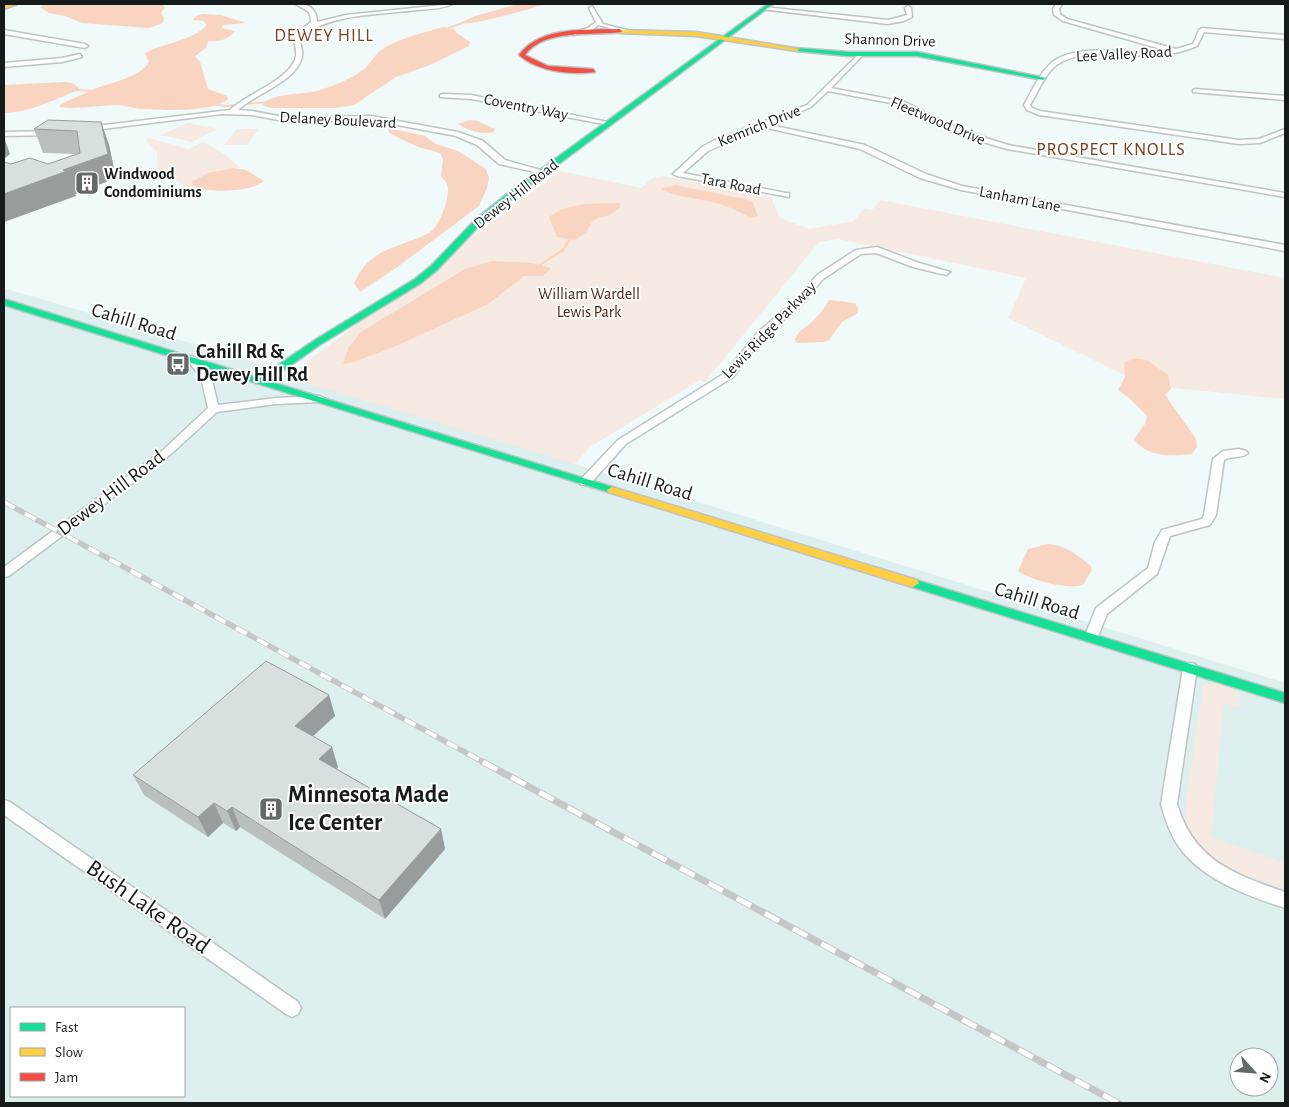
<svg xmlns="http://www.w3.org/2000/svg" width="1289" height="1107" font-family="'Alegreya Sans',sans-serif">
<rect width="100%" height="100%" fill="#f1fafa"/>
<!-- built -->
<path fill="#deeff0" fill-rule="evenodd" d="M4 288 292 373 575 464 1285 683V1103H4ZM11 1008H184V1096H11ZM1239 1057H1269V1087H1239Z"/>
<!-- green -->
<path fill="#f6eae2" d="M187 123H188L218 129 192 142 161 135Z
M237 129H259L247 145H224Z
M149 138 189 149 203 142 226 155 240 168C223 167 206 174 191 182L196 188 183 186 169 175 158 173 157 152 146 140Z
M560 171 641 188 654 177 664 176 771 197 780 218 809 229 854 221 863 209 872 210 880 200 1285 278V399L1144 385 1008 318 1026 278 838 239 819 242 705 382 700 380 590 447 575 464 287 377Z
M1215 683 1233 689 1240 697 1239 708 1224 703 1211 837 1285 863V889C1251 876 1187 862 1184 817L1203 686 1206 684Z"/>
<!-- water -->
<path fill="#f9d4c1" d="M45 4H161L165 7 161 13 164 18 163 23 149 28 82 23 65 16 49 13 40 7Z
M518 4H546C533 8 469 27 460 23L475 16Z
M202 14 221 15 246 23 223 25 222 28 235 31C229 40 218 42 208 41L206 48 195 56 200 62 208 89 227 96 228 99C212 113 160 110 140 109 132 108 124 105 117 105 98 105 77 110 59 107L61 104C73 99 85 93 97 88 114 81 138 79 149 62L145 53C164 43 192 41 207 25L203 21 193 20 195 17Z
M443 27 454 29 457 33 470 42 469 46 430 65 396 77 354 105 334 108H271L262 105C273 92 301 95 317 91 331 87 351 79 363 70 370 65 374 55 381 50 399 38 423 33 443 27Z
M64 82 72 83 79 88 78 90C54 100 30 112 4 113V85Z
M470 120 477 121 495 129 493 132C480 135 470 131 458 124Z
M388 129 404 131 425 136 436 144 458 151 486 169 489 178 487 188 479 206 396 268 360 292 354 283C371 246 398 249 429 233 439 228 449 199 448 189 448 183 444 180 441 176L443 159 440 153 418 147 389 133Z
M233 168 246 170 264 181C249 193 214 192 196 188L191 182 208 173Z
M675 185 745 199 752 201 758 216 750 218C736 209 718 202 702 200 688 197 674 196 661 189Z
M618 203 621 204 619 206 621 207 610 215 598 218 592 222 586 232 575 240 557 237 549 217C568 202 594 204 618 203Z
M492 261 532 263 551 268 543 276H524L488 304 396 346 354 362 343 364 348 348 361 332 465 269Z
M829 300 855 303 858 308V313L842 322 829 340 825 342 797 343 795 340C798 330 804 329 811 323 818 316 825 308 829 300Z
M1134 358 1147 360 1168 375 1171 389 1165 395 1196 439 1197 447 1192 454C1172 456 1147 458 1134 439L1145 424 1147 416 1128 397 1118 390 1125 377 1124 363Z
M1048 544C1065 545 1078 555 1091 566L1092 570 1083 585C1068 590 1030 580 1018 571L1028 549Z"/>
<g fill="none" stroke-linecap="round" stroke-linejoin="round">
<!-- stream-far1 -->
<path stroke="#f9d4c1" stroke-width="2" d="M446 29 465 22
M75 90 96 91
M212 104 226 106 267 102"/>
<!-- stream -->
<path stroke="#f9d4c1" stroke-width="2.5" d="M540 265 563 250 570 239"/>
<!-- street casing -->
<g stroke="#bdc4c4" stroke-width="3">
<path id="street" d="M296 4C309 3 317 10 317 22L346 15 452 4C443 9 429 9 418 10 378 15 333 13 299 37 300 43 303 50 302 56 298 81 255 94 238 110L252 111 289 118 371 116 458 132 483 141 505 160 547 172 543 174 499 164 477 145 456 136 371 120 289 122 252 115 222 114 87 131 83 129 87 127 230 110C246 94 292 79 296 56 297 49 294 42 293 36L311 22C311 8 305 11 296 4Z
M1056 4H1062L1059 9 1060 14 1067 19 1176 49 1193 44 1199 30 1202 28 1285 35V39L1204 32 1197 46C1185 51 1173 54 1160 55 1130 58 1083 47 1058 64 1045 73 1038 92 1030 105L1032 108 1040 111 1239 140 1259 139 1285 129V133L1260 143 1239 144 1039 115 1027 110 1024 105C1032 91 1039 74 1051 63 1077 41 1135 55 1168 51L1063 21 1054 15 1053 9Z
M592 6 603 24 631 31 628 33 598 25 592 30 574 35V33L588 28 596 22 589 8Z
M908 6 911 8 912 17 904 21 888 24 761 9 764 7 888 20 907 15 905 8Z
M4 30 85 44 88 46 85 48 4 34Z
M860 53 862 56 831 88 905 102 959 129 1008 145 1285 193V197L1007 149 953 133 901 105 828 91 811 107 770 125 865 145 926 174 962 186 1285 245V251L961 190 920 178 860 149 763 127 708 151 683 173 786 193H789V197L677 176 673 174 702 147 715 140 807 105Z
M80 54 82 57 62 62 4 67V63L62 58Z
M1195 89 1285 96V100L1193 92V90Z
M442 94 471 95 613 123 609 125 471 99 440 97V95Z
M55 131 56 133 52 135 4 136V132Z
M877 247 919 263 950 272 946 275 913 267 876 253 861 254 823 279 802 304 764 336 733 377 626 444 589 485H581L579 482 581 479 618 440 725 373 758 332 796 300 817 275 856 250Z
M191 356 195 357 211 376 218 405 276 398 320 396 325 399 320 402 276 404 217 412 171 454 9 576 4 577V567L163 450 208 408 201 377 186 359Z
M1239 449 1246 451 1248 453C1242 459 1232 455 1224 460L1216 515 1210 525 1170 536 1157 574 1107 614 1096 641H1086L1084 638 1096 608 1148 568 1155 542 1162 530 1202 519 1204 515 1213 459 1223 451Z
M1190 663 1195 664 1197 668 1177 804C1194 861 1234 874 1285 892V908C1248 896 1203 880 1179 847 1170 834 1165 819 1161 804L1183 668 1185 664Z
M4 800 10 802 298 1002 301 1008 298 1014 292 1017 286 1014 4 815Z"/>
</g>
<!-- fast casing -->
<g stroke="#bdc4c4" stroke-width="3">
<path id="fast" d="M768 4H773L513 198 481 224 437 270 421 283 321 344 268 381 616 488 617 490 616 492H608L4 305V299L259 378 315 340 415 279 431 266 475 220 507 194Z
M795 48 848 52H917L1046 78 1043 80 917 56H848L797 51Z
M913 579 1285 693V703L909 586 907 583 909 580Z"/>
</g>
<!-- slow casing -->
<g stroke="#bdc4c4" stroke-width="3">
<path id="slow" d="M11 4H17L4 9V6Z
M618 30 696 32 800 49 797 51 696 36 620 33Z
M612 487 917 580 919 583 913 587 909 586 608 492 607 490Z"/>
</g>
<!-- jam casing -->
<g stroke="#bdc4c4" stroke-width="3">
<path id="jam" d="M620 29 622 32C593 36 544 28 525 55L548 66 593 69 595 72C571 75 538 72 519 55 540 26 588 30 620 29Z"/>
</g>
<!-- street -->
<use href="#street" fill="#fdfefe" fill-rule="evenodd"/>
<!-- fast -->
<use href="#fast" fill="#16e098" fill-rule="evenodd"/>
<!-- slow -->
<use href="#slow" fill="#ffcf43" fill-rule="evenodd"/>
<!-- jam -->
<use href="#jam" fill="#f24e42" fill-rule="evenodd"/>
<!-- rail-far1 casing -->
<g stroke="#c5c7c7" stroke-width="5.5">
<path id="rail-far1" d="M4 502 485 763"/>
</g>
<!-- rail casing -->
<g stroke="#c5c7c7" stroke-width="7">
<path id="rail" d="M483 762 1118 1103"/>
</g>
<!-- rail-far1 -->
<use href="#rail-far1" stroke="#fff" stroke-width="4" stroke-dasharray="12" stroke-linecap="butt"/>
<!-- rail -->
<use href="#rail" stroke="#fff" stroke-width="5" stroke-dasharray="16" stroke-linecap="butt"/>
</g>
<!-- wall -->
<path fill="#bac0c0" d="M101 122 109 145 116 178 75 194 76 196 11 164H48L78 154 43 153 34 129Z
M329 695 335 716 313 736 338 767 337 769 441 829 445 849 385 919 240 827 236 831 223 823 208 837 144 795 133 775Z"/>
<!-- shaded-wall -->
<path fill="#979c9c" d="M101 122 109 145 116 178 75 194 76 196 4 222V194L63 170 108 154Z
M4 137 10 154 4 159Z
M329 695 335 716 302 746 295 726Z
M332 747 338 767 326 779 319 759Z
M214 803 223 823 208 837 198 817Z
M232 807 240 827 236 831 227 811Z
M441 829 445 849 385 919 379 900Z"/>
<!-- building -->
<path fill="#d8dfdf" stroke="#979c9c" d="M48 120 101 122 108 154 63 170 67 171 4 194V162L11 164 30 158 48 164 80 153 77 131 34 129Z
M266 661 329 695 295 726 332 747 319 759 441 829 379 900 232 807 227 811 214 803 198 817 133 775Z"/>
<!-- icons -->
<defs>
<g id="building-square" transform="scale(1.25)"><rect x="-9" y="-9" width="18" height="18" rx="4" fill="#626969" stroke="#fff"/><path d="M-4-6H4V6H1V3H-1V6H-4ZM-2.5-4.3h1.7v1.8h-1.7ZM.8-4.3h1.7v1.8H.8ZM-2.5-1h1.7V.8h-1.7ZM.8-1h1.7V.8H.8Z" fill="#fff"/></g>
<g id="bus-square" transform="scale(1.25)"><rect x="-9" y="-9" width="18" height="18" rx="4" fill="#626969" stroke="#fff"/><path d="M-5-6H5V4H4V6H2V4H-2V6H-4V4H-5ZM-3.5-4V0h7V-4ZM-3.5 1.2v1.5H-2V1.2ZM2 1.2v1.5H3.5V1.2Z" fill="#fff"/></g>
</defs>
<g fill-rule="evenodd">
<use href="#building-square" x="87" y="183"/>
<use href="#bus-square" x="178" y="364"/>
<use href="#building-square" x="271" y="809"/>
</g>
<g text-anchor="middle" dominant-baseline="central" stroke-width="4" stroke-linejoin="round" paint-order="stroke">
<!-- far-street labels -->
<g font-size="16" fill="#151b1b" stroke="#fff">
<text transform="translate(890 40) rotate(2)">Shannon Drive</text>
<text transform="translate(1124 54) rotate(-3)">Lee Valley Road</text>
<text transform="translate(526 107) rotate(11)">Coventry Way</text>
<text transform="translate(338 120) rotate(3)">Delaney Boulevard</text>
<text transform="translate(938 121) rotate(23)">Fleetwood Drive</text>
<text transform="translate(759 126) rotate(-22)">Kemrich Drive</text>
<text transform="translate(731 184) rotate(11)">Tara Road</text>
<text transform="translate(516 194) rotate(-38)">Dewey Hill Road</text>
<text transform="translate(1020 199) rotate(11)">Lanham Lane</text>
<text transform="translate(769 330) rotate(-46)">Lewis Ridge Parkway</text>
</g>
<!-- far-poi labels -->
<g font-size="16" font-weight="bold" fill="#151b1b" stroke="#fff" text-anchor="start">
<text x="104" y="174">Windwood<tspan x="104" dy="18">Condominiums</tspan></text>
</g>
<!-- far-park labels -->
<g font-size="16" fill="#50250d" stroke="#fff">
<text x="589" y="294">William Wardell<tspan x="589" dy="18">Lewis Park</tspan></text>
</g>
<!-- far-neighbourhood labels -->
<g font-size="18" letter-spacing="1" fill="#7c3d19" stroke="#fff">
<text x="324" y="36">DEWEY HILL</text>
<text x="1111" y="150">PROSPECT KNOLLS</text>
</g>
<!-- street labels -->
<g font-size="20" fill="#151b1b" stroke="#fff">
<text transform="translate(134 322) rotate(17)">Cahill Road</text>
<text transform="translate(650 482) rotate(17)">Cahill Road</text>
<text transform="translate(111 493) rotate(-37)">Dewey Hill Road</text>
<text transform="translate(1037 601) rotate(17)">Cahill Road</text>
</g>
<!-- poi labels -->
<g font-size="20" font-weight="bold" fill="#151b1b" stroke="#fff" text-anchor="start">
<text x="196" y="352">Cahill Rd &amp;<tspan x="196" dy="23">Dewey Hill Rd</tspan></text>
</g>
<!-- near-poi labels -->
<g font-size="24" font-weight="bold" fill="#151b1b" stroke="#fff" text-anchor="start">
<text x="288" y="795">Minnesota Made<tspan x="288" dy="28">Ice Center</tspan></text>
</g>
<!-- near-street labels -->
<g font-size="24" fill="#151b1b" stroke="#fff">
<text transform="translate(148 907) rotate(35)">Bush Lake Road</text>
</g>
</g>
<!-- border -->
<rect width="1289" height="1107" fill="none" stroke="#151b1b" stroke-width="10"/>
<!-- legend -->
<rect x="10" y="1007" width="175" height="90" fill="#ffffff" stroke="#a1a4a4"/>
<rect x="20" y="1023" width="25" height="8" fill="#16e098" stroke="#a1a4a4"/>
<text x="55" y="1032" font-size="15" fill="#151b1b">Fast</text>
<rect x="20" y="1048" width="25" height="8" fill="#ffcf43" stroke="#a1a4a4"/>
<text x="55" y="1057" font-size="15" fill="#151b1b">Slow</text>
<rect x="20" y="1073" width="25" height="8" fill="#f24e42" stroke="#a1a4a4"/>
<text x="55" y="1082" font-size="15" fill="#151b1b">Jam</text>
<!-- north arrow -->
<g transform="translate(1254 1072) rotate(116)"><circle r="24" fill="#ffffff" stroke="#a1a4a4"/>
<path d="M0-4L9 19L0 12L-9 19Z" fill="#626969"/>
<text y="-8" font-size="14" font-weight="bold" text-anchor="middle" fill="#151b1b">N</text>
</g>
</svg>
